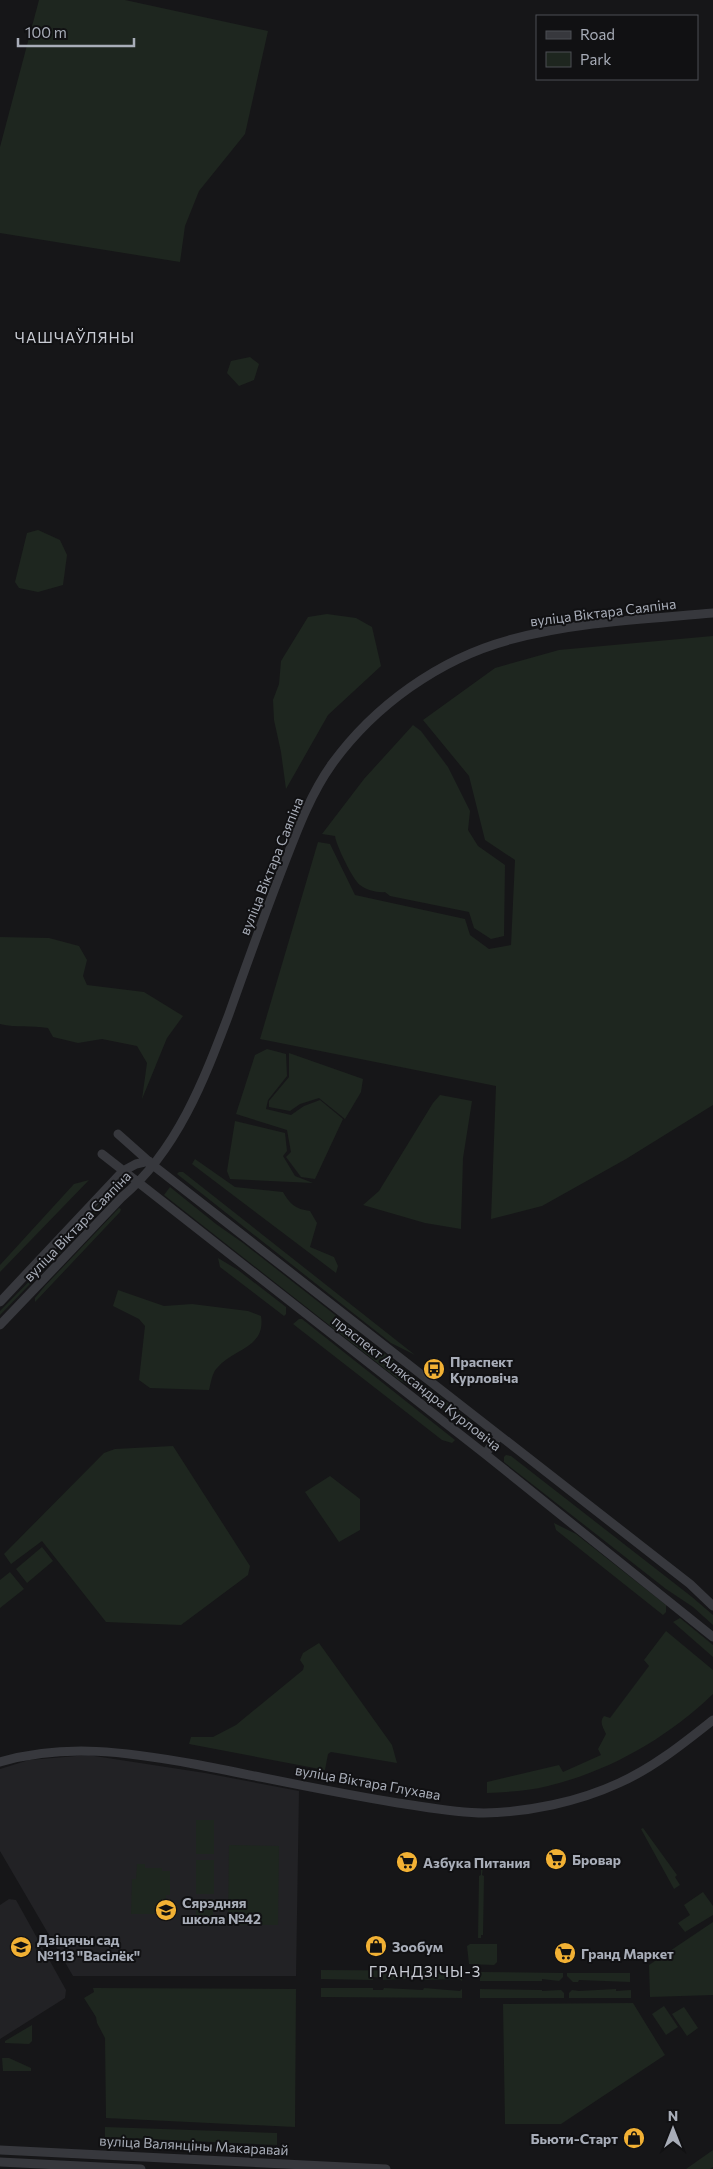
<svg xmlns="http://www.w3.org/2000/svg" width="713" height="2169" font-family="Commissioner,sans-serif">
<rect width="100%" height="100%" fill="#161618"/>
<!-- built -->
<path fill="#222225" d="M88 1755 205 1773 299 1791 296 1976H73L0 1851V1769L29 1760Z
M9 1899 16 1900 66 1990 65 1998 0 2039V1905Z"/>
<!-- green -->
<path fill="#1e261f" d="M39 0H125L268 31 245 134 199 191 185 226 180 262 0 233V147Z
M250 357 259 364 254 380 239 386 227 373 231 361Z
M38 530 60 540 67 555 63 585 38 592 19 588 15 582 27 533Z
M327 614 356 618 372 627 381 666 328 715 286 789 281 752 274 720 273 700 279 684 281 661 308 617Z
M713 636V1105L626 1159 542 1206 491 1219 496 1086 260 1039 318 842 330 844 355 895 465 919 470 935 489 949 511 945 515 860 485 840 469 776 423 720 495 668 559 650Z
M413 725 421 731 448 767 470 811 468 830 478 846 505 865 504 936 491 939 474 928 469 912 390 896 385 892C378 893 366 890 360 885 353 880 336 845 335 836L322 834 364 779Z
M0 937 49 938 79 946 87 960 83 976 87 985 144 992 183 1016 167 1038 142 1099 147 1063 137 1046 102 1039 78 1043 53 1037 48 1028C31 1025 17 1028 0 1024Z
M267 1049 286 1054 287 1076 268 1100 266 1109 291 1115 304 1106 320 1100 343 1119 315 1179 301 1177 286 1157 291 1152 287 1130 236 1114 255 1055Z
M289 1053 363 1079 361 1092 345 1119 319 1098 300 1104 290 1111 269 1107V1101L289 1077Z
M440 1095 472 1101 463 1158 461 1229 425 1223 363 1205 379 1191 433 1103Z
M235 1121 285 1133 287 1151 283 1156 295 1176 313 1183 230 1179 227 1171Z
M195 1159 235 1187 283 1192C290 1204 295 1209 310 1211L317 1223 310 1247 334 1257 338 1266 336 1273 192 1164Z
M179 1172H183L415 1355 391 1343 177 1174Z
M89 1180 0 1272V1265L74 1184Z
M170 1187 216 1224 243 1243 471 1421 466 1428 421 1393 399 1380 164 1195Z
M109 1194 112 1195 60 1253 0 1315V1311L59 1251Z
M119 1208 121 1209 120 1212 35 1302V1298L45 1286Z
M218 1258 238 1270 286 1307V1314L284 1316 220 1267Z
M118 1290 164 1306 192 1304 248 1311 261 1316C266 1348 234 1348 217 1368 212 1373 211 1383 209 1390L150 1388 139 1380 145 1326 139 1319 113 1306Z
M299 1319H302L455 1440 452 1443 442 1440 293 1324Z
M173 1446 250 1566 248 1575 181 1625 106 1622 42 1541 11 1564 4 1554 104 1453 115 1449Z
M506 1455 511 1456 692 1597 713 1615V1625L693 1607 666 1589 504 1462V1457Z
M330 1476 360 1499V1530L339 1542 305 1492Z
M554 1523 576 1534 666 1605V1612L663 1615 556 1530Z
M42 1547 53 1561 27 1583 16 1569Z
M10 1572 24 1589 0 1608V1580Z
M680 1618 713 1645V1657L673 1622Z
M666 1631 713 1670V1694C667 1738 610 1771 548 1786 528 1791 507 1792 487 1793V1782L559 1765 563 1772 601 1755 598 1749 606 1734C603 1727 599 1722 604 1716L610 1718 649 1666 644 1660Z
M319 1643 392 1745 397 1763 331 1752 328 1754 325 1770 189 1744 191 1737H213L236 1725 303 1670 304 1666 300 1660 303 1653Z
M196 1820H214V1854H196Z
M643 1828 677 1875 675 1877 680 1885 674 1889 641 1829Z
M229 1845 279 1846 278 1925H228Z
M196 1860H214V1894H196Z
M137 1864H145V1868H162V1871H170V1895H166V1903L168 1904V1908H162V1914H131L132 1879H136Z
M481 1867H483L482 1875 484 1876 483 1935H481V1938H478L479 1876 481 1875Z
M703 1892 713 1906V1915L685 1932 678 1923 690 1915 684 1905Z
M196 1899H213V1926H196Z
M713 1922V1995L650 1997 649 1965Z
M470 1944H497V1962L494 1965 469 1964 467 1946Z
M321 1970 462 1971V1981L459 1979 423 1980V1978L383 1980V1978L373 1977V1980L321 1979Z
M480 1972 563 1973V1977L559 1981 542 1979V1981H480Z
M567 1973H630V1982L579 1980 578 1982H573L567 1976Z
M93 1988 296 1989 295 2127 106 2118 105 2038 97 2023 96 2017 84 1998 94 1992Z
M321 1988H373V1990H383L384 1988 423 1990 424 1988 460 1991 462 1989V1998L321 1997Z
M480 1989 542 1990V1991L561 1990 564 1993V1998H480Z
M616 1989V1991L631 1990V1998H569V1993L572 1990 579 1991Z
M633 2003 665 2055 561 2124H505L503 2004Z
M664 2006 678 2027 666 2035 652 2014Z
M684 2007 698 2028 687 2036 672 2014Z
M32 2025V2041L29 2044 5 2043V2041Z
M2 2058H9L31 2068V2071H3Z
M105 2127 277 2133V2145L105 2137Z
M713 2150V2167L710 2169H686Z"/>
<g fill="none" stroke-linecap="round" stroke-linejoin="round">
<!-- minor -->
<path stroke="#37383d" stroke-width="9" d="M118 1134 154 1166 690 1584 713 1606
M102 1154 485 1454 713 1637
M0 1302 123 1171 136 1164 149 1161
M0 1325 122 1197C177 1151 204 1080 229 1014 246 966 263 919 281 872 295 836 309 796 332 764 374 706 439 659 509 640 575 622 645 619 713 613
M485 1454 499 1436
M0 1762C65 1743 128 1752 194 1764 262 1777 329 1792 398 1803 426 1807 455 1813 484 1813 529 1812 578 1802 619 1783 653 1768 684 1743 713 1720
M0 2150 386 2169
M0 2162 141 2169"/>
</g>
<!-- icons -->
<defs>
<g id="bus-disc" transform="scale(1.125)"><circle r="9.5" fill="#f2b134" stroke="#111113"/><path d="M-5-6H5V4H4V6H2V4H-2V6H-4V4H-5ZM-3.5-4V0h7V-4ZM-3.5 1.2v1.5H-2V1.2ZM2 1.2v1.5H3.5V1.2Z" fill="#111"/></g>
<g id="supermarket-disc" transform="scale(1.125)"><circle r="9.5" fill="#f2b134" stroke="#111113"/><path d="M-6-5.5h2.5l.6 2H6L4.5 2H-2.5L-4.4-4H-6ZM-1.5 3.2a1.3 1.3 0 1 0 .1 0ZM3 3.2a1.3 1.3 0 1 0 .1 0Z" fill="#111"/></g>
<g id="school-disc" transform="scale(1.125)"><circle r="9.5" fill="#f2b134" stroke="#111113"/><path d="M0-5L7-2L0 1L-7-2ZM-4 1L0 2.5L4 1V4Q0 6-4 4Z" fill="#111"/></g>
<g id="shop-disc" transform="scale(1.125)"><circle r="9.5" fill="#f2b134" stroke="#111113"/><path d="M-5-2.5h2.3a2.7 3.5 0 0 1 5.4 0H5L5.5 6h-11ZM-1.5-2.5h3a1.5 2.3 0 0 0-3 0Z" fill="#111"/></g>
</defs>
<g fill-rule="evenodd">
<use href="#bus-disc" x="434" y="1369"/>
<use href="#supermarket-disc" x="556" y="1859"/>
<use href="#supermarket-disc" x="407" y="1862"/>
<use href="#school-disc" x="166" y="1910"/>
<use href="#shop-disc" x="376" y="1946"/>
<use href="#school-disc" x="21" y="1947"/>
<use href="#supermarket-disc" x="565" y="1953"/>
<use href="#shop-disc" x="634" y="2138"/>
</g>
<g text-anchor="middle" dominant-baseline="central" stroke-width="4" stroke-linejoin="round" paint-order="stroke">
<!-- street labels -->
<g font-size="14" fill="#a8adb8" stroke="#111113">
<text transform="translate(603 612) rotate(-7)">вуліца Віктара Саяпіна</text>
<text transform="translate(271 866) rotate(-68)">вуліца Віктара Саяпіна</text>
<text transform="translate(77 1226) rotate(-46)">вуліца Віктара Саяпіна</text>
<text transform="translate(417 1383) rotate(38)">праспект Аляксандра Курловіча</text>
<text transform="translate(368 1782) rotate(10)">вуліца Віктара Глухава</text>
<text transform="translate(194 2145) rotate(3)">вуліца Валянціны Макаравай</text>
</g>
<!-- poi labels -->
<g font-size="14" font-weight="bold" fill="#a8adb8" stroke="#111113" text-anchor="start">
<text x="450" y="1361">Праспект<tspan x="450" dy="16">Курловіча</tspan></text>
<text x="572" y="1859">Бровар</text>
<text x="423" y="1862">Азбука Питания</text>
<text x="182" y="1902">Сярэдняя<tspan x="182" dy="16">школа №42</tspan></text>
<text x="37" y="1939">Дзіцячы сад<tspan x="37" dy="16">№113 "Васілёк"</tspan></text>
<text x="392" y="1946">Зообум</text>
<text x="581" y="1953">Гранд Маркет</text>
<text x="618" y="2138" text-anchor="end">Бьюти-Старт</text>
</g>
<!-- neighbourhood labels -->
<g font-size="15" letter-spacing="1" fill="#c9ccd4" stroke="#111113">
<text x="75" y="337">ЧАШЧАЎЛЯНЫ</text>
<text x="425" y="1971">ГРАНДЗІЧЫ-3</text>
</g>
</g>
<!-- legend -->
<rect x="536" y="15" width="162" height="65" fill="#111113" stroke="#4d4f55"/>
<rect x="546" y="31" width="25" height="8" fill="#37383d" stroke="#4d4f55"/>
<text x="580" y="40" font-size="15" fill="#a8adb8">Road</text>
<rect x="546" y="52" width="25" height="15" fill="#1e261f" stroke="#4d4f55"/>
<text x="580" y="65" font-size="15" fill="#a8adb8">Park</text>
<!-- north arrow -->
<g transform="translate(673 2129)" stroke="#111113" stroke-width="4" paint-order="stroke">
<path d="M0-4L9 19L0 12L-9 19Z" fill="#a8adb8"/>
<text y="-8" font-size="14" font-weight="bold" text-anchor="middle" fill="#a8adb8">N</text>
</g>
<!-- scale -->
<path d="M18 38v8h116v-8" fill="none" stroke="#a8adb8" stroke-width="2.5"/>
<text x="25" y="38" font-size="15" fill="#a8adb8" stroke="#111113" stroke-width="4" paint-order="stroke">100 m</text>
</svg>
